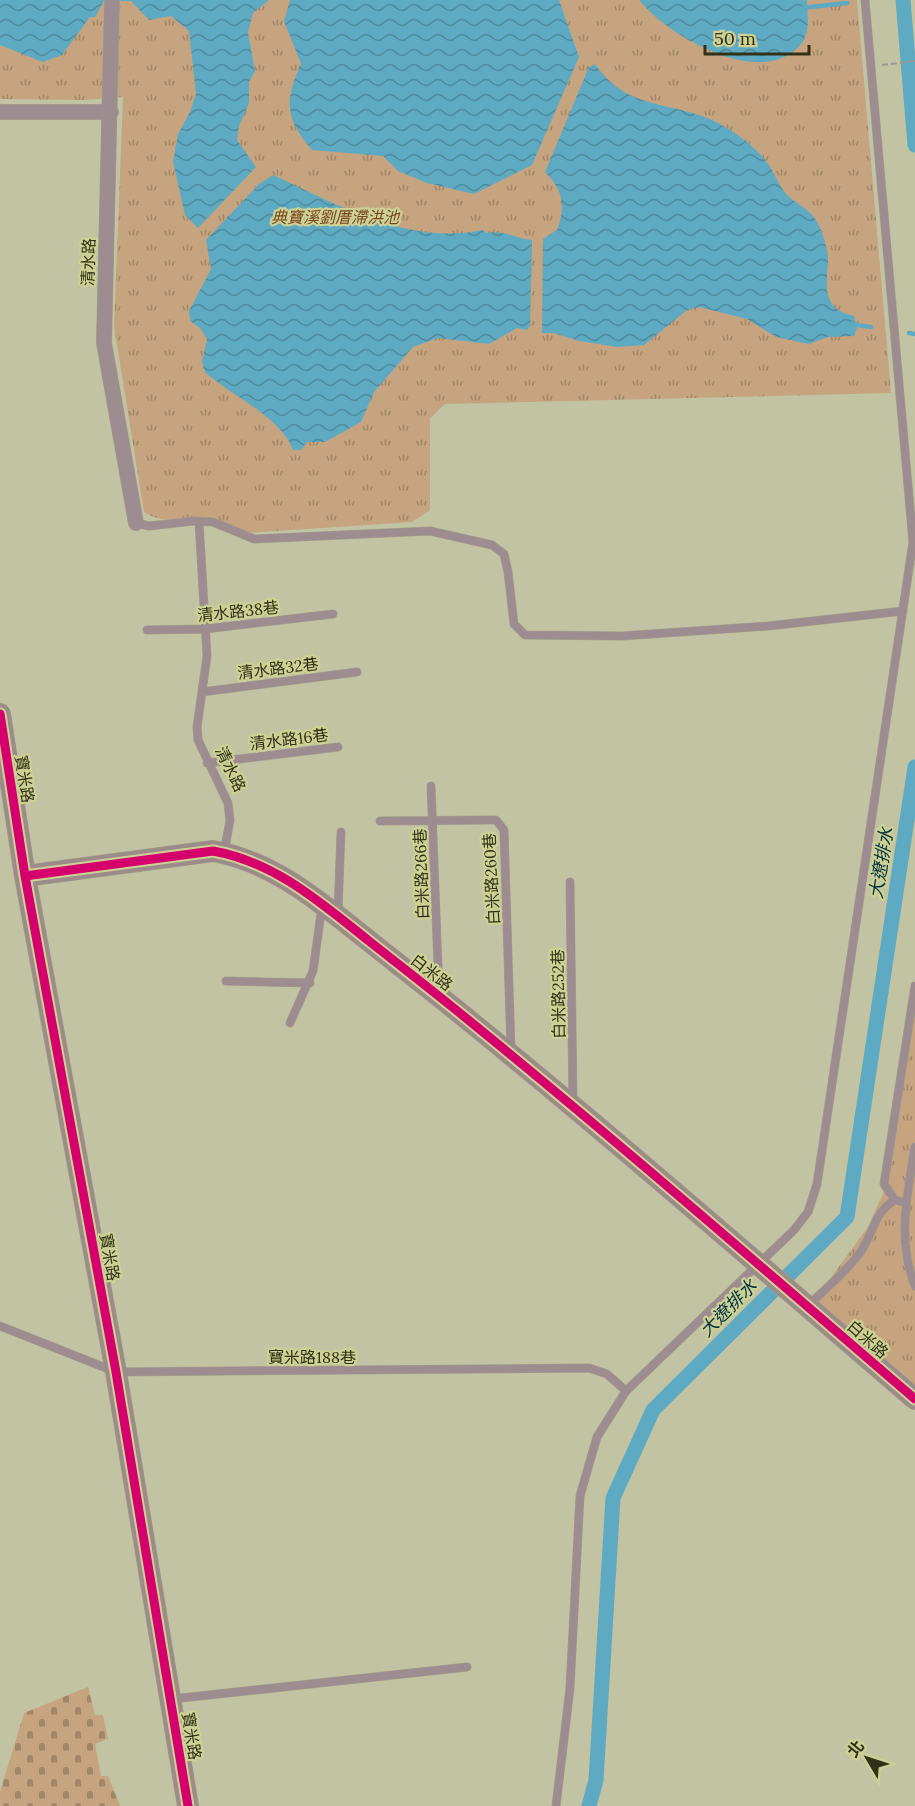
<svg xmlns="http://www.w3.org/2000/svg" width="915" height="1806" viewBox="0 0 915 1806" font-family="Lora,'Noto Sans TC',serif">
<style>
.cemetery{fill:url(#cemetery-stones)}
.park{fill:url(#park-tufts)}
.water{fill:url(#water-waves)}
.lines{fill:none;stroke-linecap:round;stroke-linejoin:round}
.stream{stroke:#5eaac2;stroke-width:4.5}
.canal{stroke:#5eaac2;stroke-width:15}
.lane-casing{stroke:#a2a389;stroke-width:9}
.street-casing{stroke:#a2a389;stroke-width:16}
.secondary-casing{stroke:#a2a389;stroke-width:22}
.path{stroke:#9f958e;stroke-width:2;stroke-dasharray:6 3;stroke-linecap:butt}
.lane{stroke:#9e8d90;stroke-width:8}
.street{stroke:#9e8d90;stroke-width:15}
.secondary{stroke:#9b8b89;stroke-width:21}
.cycleway-casing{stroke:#cdd194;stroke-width:13}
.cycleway{stroke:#d6006c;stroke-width:9}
.labels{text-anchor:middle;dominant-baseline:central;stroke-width:4.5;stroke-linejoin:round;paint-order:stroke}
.park-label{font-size:16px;font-style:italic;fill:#7a4421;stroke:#cdd194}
.street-label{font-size:16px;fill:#303118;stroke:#cdd194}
.water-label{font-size:18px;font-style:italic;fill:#013144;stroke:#cdd194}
</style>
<defs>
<pattern id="cemetery-stones" width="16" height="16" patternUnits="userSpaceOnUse" patternTransform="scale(1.5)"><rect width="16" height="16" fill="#c6a47f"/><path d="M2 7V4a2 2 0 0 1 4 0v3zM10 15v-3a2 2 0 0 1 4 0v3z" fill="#a18667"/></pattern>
<pattern id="park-tufts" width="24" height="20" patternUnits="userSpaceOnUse" patternTransform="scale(1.5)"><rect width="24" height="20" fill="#c6a47f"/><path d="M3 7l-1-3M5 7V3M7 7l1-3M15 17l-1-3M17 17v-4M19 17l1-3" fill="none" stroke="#a18667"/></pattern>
<pattern id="water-waves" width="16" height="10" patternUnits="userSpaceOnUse" patternTransform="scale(1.5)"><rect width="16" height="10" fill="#5eaac2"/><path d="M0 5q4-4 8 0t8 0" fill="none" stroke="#4e8b9d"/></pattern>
</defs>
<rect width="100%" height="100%" fill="#c1c3a2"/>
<path class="cemetery" d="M88 1687 95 1715H103L108 1739 95 1744 101 1776H108L120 1806H0V1792L24 1713Z"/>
<path class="park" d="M0 0H857L891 393 445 404 430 418V510L412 522 248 533C229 524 211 519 189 518 169 518 164 524 144 512L114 326 123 97 84 100 0 99Z
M915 990V1392L810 1306 868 1227 885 1189Z"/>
<path class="water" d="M0 0H269L253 13 248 32 255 71 249 82V103L239 126 237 140 256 167 198 228 185 215 173 162 178 134 190 112 196 94 189 31 171 16 149 20 131 1H104L95 17H90L62 55 43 62 0 45Z
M290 0H559L579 57 532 165 474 194 427 183 398 171 383 156 312 150C285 119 284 101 301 64L284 21Z
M639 0H807C807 12 810 25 805 37 802 46 794 51 786 56 744 79 665 33 639 0Z
M595 64C624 105 655 101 699 115 723 123 750 141 766 161 774 171 779 187 788 196 797 204 809 209 816 220 822 230 829 251 828 263 826 290 823 309 854 316L857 328 854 336 828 337 809 344 776 337 747 319 699 307 687 310 644 345 617 347 579 341 554 333H542L543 239 557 230C566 206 563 190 545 172L589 67Z
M273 175C338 205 409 246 483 230L486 233C506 230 514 238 532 240L530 326 527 330 517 328 489 344 438 338 413 347 374 392 361 422 325 442H307L301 450H293C281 417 230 395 205 372L202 362 207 339 200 328 190 321 189 311 211 269 206 240 259 184Z"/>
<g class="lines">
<path class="stream" d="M802 8 847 3
M850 324 871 327
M909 333 915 334"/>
<path class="canal" d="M903 0 915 145
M589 1806 596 1780 613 1498 653 1410 847 1217 915 767"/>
<g class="lane-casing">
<path id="lane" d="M199 522 207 656 197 727 198 740 228 803 230 821 224 852
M136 523 149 526 194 521 213 522 254 539 430 531 492 545 504 554 508 572 514 624 525 635 622 636 768 626 903 611
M147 630 205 629 333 614
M202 692 357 672
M207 763 338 747
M431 786 439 992
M380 821 490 820H496L504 830 511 1050
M570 882 573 1101
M338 912 341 832
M226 981 310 983
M290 1023 313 971 322 906
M915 1147C907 1195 897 1240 915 1286
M895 1200 884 1184 915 986
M809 1305C825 1289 845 1273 859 1254 875 1233 872 1214 895 1200L906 1203
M0 1326 116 1372 589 1368 607 1374 626 1391
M172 1699 467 1667
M556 1806 570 1688 580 1496 597 1437 626 1391 794 1230 808 1212 817 1184 913 542 865 0"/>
</g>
<g class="street-casing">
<path id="street" d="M112 0 104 343 136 523
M0 112H111"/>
</g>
<g class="secondary-casing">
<path id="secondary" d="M0 714 25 876 116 1372 188 1806
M25 876 213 851C275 862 321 903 369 941 403 968 438 995 472 1023 622 1145 768 1273 915 1399"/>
</g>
<path class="path" d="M882 65 915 61"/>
<use href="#lane" class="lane"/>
<use href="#street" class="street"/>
<use href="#secondary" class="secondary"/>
<g class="cycleway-casing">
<path id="cycleway" d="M0 714 25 876 116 1372 188 1806
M25 876 213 851C275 862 321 903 369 941 403 968 438 995 472 1023 622 1145 768 1273 915 1399"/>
</g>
<use href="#cycleway" class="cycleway"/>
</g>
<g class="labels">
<g class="park-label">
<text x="335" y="217">典寶溪劉厝滯洪池</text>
</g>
<g class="street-label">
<text transform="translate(88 262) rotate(-88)">清水路</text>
<text transform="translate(238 611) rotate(-6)">清水路38巷</text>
<text transform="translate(278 668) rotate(-7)">清水路32巷</text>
<text transform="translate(289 739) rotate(-7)">清水路16巷</text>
<text transform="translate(231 769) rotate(64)">清水路</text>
<text transform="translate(25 779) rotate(81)">寶米路</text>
<text transform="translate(421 874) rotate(-92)">白米路266巷</text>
<text transform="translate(491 879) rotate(-93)">白米路260巷</text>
<text transform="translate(432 972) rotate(38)">白米路</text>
<text transform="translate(558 994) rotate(-91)">白米路252巷</text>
<text transform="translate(110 1257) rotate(80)">寶米路</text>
<text transform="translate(868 1339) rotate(41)">白米路</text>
<text x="312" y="1357">寶米路188巷</text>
<text transform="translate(192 1736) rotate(81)">寶米路</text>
</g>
<g class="water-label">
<text transform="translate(881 863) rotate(-81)">大遼排水</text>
<text transform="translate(728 1308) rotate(-45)">大遼排水</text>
</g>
</g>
<g transform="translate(867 1758) rotate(309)" stroke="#cdd194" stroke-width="4.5" paint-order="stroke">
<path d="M0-4.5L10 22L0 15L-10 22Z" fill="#303118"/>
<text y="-9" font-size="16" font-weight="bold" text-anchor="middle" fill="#303118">北</text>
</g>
<path d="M705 45v9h104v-9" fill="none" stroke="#303118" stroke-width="3"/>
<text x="714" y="45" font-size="18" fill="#303118" stroke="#cdd194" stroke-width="4.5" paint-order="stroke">50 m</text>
</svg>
